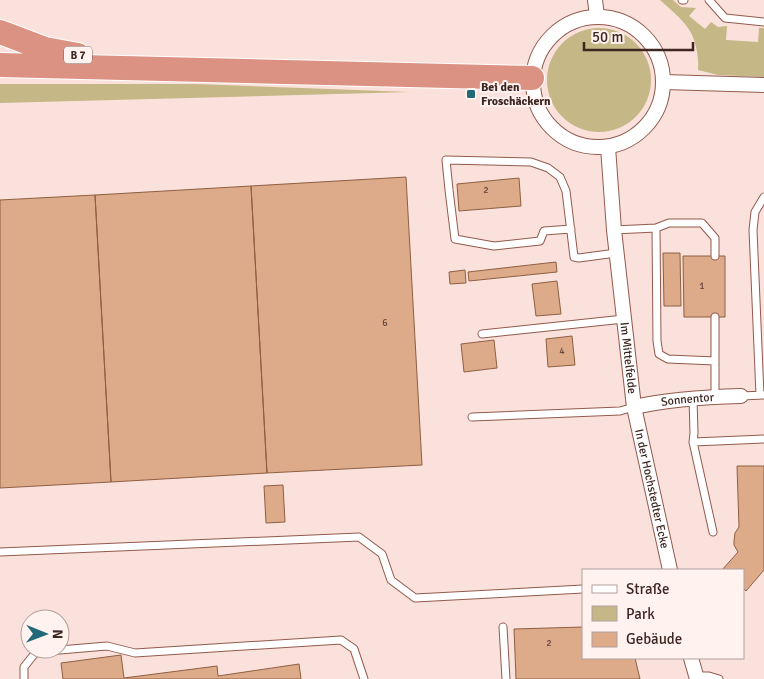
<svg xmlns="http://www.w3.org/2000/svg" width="764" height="679" viewBox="0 0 764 679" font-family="Signika,sans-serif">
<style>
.green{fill:#c6b787}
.building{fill:#ddaa8a;stroke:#8e5f42}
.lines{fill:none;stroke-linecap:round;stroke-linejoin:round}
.service-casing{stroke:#915a4e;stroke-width:9}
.minor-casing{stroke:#915a4e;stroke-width:16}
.trunk-casing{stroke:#fff;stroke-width:26}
.service{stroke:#fff;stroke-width:7}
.minor{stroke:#fff;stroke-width:14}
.trunk{stroke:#dc9282;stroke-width:24}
.poi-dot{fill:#226a77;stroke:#fff2ef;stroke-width:2}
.labels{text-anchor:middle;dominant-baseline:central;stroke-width:4;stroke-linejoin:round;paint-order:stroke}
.number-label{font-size:10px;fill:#66473b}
.shield{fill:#fff2ef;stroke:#78635f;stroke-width:1}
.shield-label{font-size:11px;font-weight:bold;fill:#3e2621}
.poi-label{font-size:12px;font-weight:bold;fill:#3e2621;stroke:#fff2ef;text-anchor:start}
.street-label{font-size:12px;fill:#3e2621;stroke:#fff2ef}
</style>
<rect width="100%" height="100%" fill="#fbe1db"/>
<path class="green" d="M660 0H673L681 7 696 8 689 16 705 29 711 22 718 27 727 26 726 40 758 42 759 28H764V77L718 75 698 70C699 57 696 39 688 28 681 18 670 9 660 0Z
M547 80a52 52 0 1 1 104 0a52 52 0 1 1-104 0Z
M0 84H196L410 92 0 103Z"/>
<path class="building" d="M406 177 422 465 267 473 251 186Z
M519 178 521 206 459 211 457 184Z
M251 186 267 473 111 482 95 195Z
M95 195 111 482 0 488V200Z
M663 253H680L681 306H664Z
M683 256H725V317H684Z
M556 262 557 272 469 281 468 272Z
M465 270 466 283 450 284 449 272Z
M557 281 561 314 536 316 532 284Z
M572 336 575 365 548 367 546 339Z
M494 340 497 368 464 372 461 344Z
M737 466H764V570L746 591 743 588V570H722L738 552 734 545V541L735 533 739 527Z
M283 485 285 522 266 523 264 486Z
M583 627V658H635L640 679H516L514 629Z
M121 655 124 678 217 666 218 676 299 664 301 679H63L61 663Z"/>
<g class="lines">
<g class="service-casing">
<path id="service" d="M682 0H684
M709 0 725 18 764 22
M656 228 669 223H702L715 238V256
M571 229 544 231 540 241 494 246 455 239 449 190 446 160 531 162 548 168 560 177 566 191 574 257 579 258 616 253
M614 230 656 228 657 341 659 354 668 359 715 361V397
M482 334 624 319
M715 361V317
M760 395 753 230 755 212 764 197
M741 396 764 395
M693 398 694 433 693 442 713 532
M472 417 620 411 634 407
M693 442 764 439
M0 552 359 537 382 554 391 580 415 598 583 589
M503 627 506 679
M696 676H709L719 679
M24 679V667L36 652 107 646 135 653 341 640 354 649 364 679"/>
</g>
<g class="minor-casing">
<g id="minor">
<path d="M595 0 597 16"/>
<circle cx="598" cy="82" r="65"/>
<path d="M664 82 764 85"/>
<path id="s1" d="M608 147 614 230 634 407 670 570"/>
<path id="s2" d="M634 407C670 399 705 397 741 396"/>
<path d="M691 658 697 679"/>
</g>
</g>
<g class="trunk-casing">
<path id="trunk" d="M0 32 45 49 78 55
M0 65 532 78"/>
</g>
<use href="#service" class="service"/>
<use href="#minor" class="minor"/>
<use href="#trunk" class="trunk"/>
</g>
<rect class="poi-dot" x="466" y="89" width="10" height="10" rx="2.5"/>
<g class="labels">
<g class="number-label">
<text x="486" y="190">2</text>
<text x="702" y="286">1</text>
<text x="385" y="323">6</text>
<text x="562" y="351">4</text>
<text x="549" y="643">2</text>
</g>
<rect class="shield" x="64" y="46.5" width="28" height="17" rx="4"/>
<g class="shield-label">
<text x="78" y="55">B 7</text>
</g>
<g class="poi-label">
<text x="481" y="87">Bei den<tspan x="481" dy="14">Froschäckern</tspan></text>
</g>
<g class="street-label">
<text stroke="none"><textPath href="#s1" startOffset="212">Im Mittelfelde</textPath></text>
<text stroke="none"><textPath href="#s2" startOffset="54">Sonnentor</textPath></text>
<text stroke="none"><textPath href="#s1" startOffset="345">In der Hochstedter Ecke</textPath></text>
</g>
</g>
<rect x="582" y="569" width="162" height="90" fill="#fff2ef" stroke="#b2a09d"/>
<rect x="592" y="585" width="25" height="8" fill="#ffffff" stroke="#b2a09d"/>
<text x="626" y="594" font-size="15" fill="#3e2621">Straße</text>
<rect x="592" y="606" width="25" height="15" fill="#c6b787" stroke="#b2a09d"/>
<text x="626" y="619" font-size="15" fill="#3e2621">Park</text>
<rect x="592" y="632" width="25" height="15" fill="#ddaa8a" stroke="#b2a09d"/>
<text x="626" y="644" font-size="15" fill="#3e2621">Gebäude</text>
<g transform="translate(45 634) rotate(91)"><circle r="24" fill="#fff2ef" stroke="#b2a09d"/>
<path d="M0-4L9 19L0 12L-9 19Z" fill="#226a77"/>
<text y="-8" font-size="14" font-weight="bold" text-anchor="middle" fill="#3e2621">N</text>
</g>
<path d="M584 42v8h109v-8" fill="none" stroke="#3e2621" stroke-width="2.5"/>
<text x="592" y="42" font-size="15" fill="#3e2621" stroke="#fff2ef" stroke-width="4" paint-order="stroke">50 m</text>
</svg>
